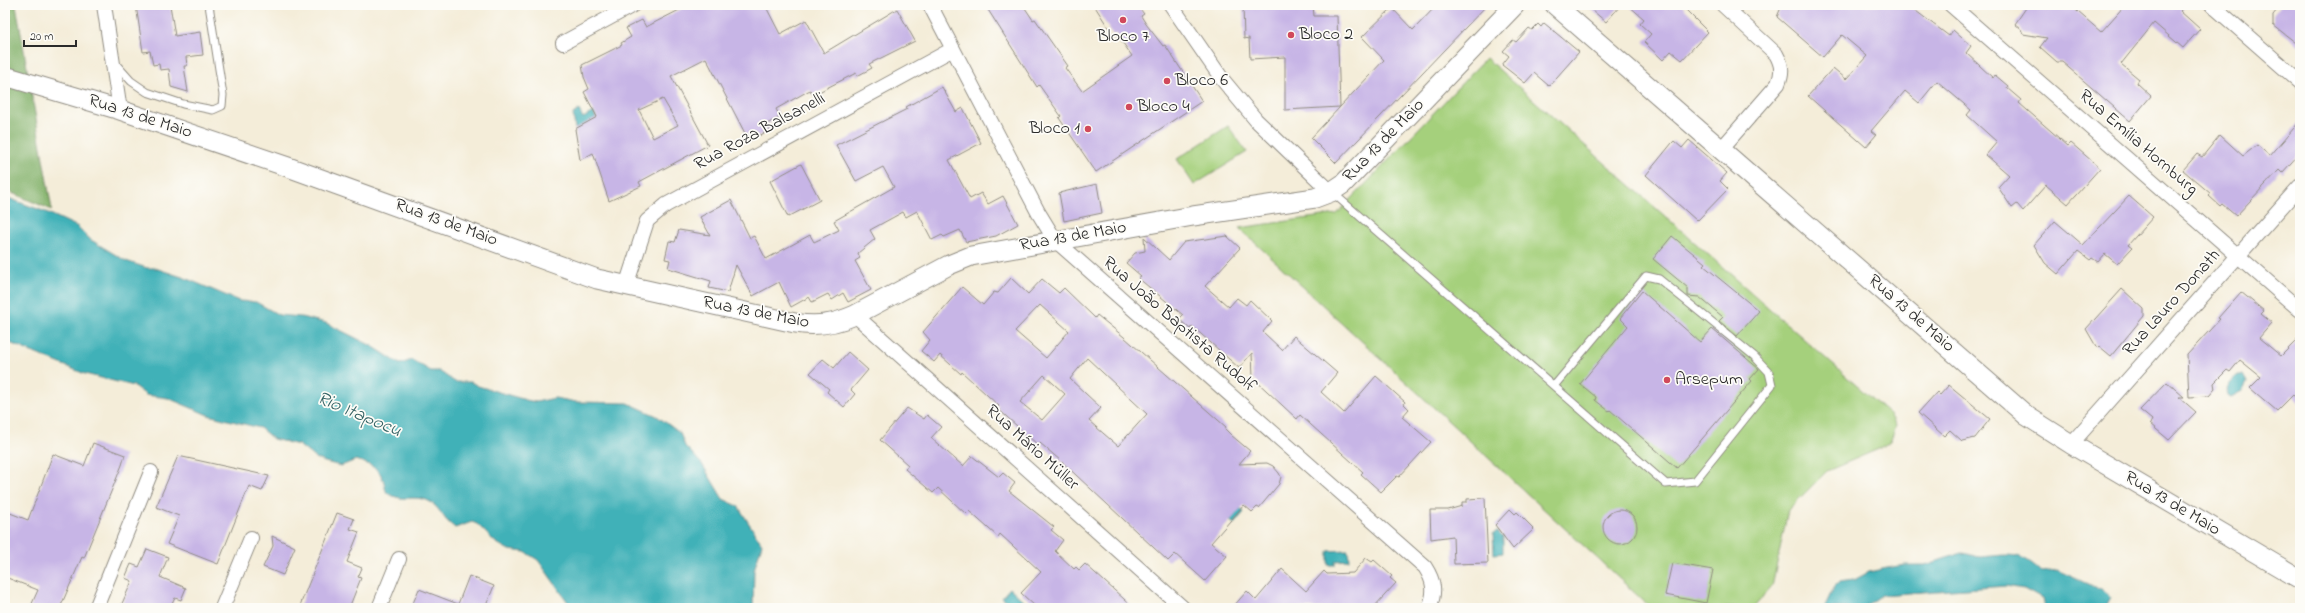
<svg xmlns="http://www.w3.org/2000/svg" width="2305" height="613" viewBox="0 0 2305 613" font-family="'Indie Flower',sans-serif">
<style>
.green{fill:#a5d07c;stroke:#687e54}
.forest{fill:#84b26c;stroke:#586e4c}
.water{fill:#40b1b8;stroke:#366e72}
.building{fill:#c7b5e6;fill-rule:evenodd}
.lines{fill:none;stroke-linecap:round;stroke-linejoin:round}
.lane-casing{stroke:#908c82;stroke-width:9}
.street-casing{stroke:#908c82;stroke-width:16}
.secondary-casing{stroke:#908c82;stroke-width:21}
.lane{stroke:#fff;stroke-width:7}
.street{stroke:#fff;stroke-width:14}
.secondary{stroke:#fff;stroke-width:19}
.poi-dot{fill:#d1495b;stroke:#fdfcf7;stroke-width:1.5}
.labels{text-anchor:middle;dominant-baseline:central;stroke-width:3.5;stroke-linejoin:round;paint-order:stroke}
.poi-label{font-size:18px;fill:#2b2b2b;stroke:#fdfcf7;text-anchor:start}
.street-label{font-size:18px;fill:#2b2b2b;stroke:#fdfcf7}
.water-label{font-size:19px;font-style:italic;fill:#336163;stroke:#fdfcf7}
</style>
<rect width="100%" height="100%" fill="#fdfcf7"/>
<filter id="ink" filterUnits="userSpaceOnUse"><feTurbulence type="fractalNoise" baseFrequency=".025" numOctaves="2"/><feDisplacementMap in="SourceGraphic" scale="8" xChannelSelector="R" yChannelSelector="G"/><feConvolveMatrix kernelMatrix="1 2 1 2 8 2 1 2 1" color-interpolation-filters="sRGB"/></filter>
<filter id="wash" filterUnits="userSpaceOnUse"><feTurbulence type="fractalNoise" baseFrequency=".012" numOctaves="4" result="noise"/><feDisplacementMap in="SourceGraphic" scale="16" xChannelSelector="R" yChannelSelector="G"/><feGaussianBlur stdDeviation="0.9" result="paint"/><feColorMatrix in="noise" values="0 0 0 0 0 0 0 0 0 0 0 0 0 0 0 0 0 1.4 0 .05"/><feComposite in="paint" operator="in"/></filter>
<g filter="url(#wash)">
<rect width="100%" height="100%" fill="#f4edd9"/>
<path class="green" d="M1486 58 1891 416 1896 426 1891 440 1881 448 1827 471 1788 510 1772 587 1753 608 1650 607 1239 228 1337 214Z
M1228 126 1247 152 1194 185 1177 159Z"/>
<path class="forest" d="M5 5H16L52 210 5 190Z"/>
<path class="water" d="M579 110 583 118 593 112 596 118 575 129 573 114Z
M5 197 46 212 78 227 91 240 126 261 147 268H155L185 278 239 301 256 302 279 315 301 317 326 323 372 346 400 364 412 360 431 371H439L455 382H471L478 386 526 400 536 402 555 398 576 402 628 403 657 416 680 433 685 446 702 464 723 499 738 506 762 544 754 570 753 608H572L538 560 525 552 509 550 495 542 477 524 472 522 455 528C452 525 446 521 444 517 439 510 433 501 423 499 408 496 402 502 387 493 384 488 385 482 382 477 378 467 366 463 356 460L341 466 325 462 315 458 299 445 273 439 260 428 208 415 168 398 146 395 134 386 85 374 5 341Z
M2238 375H2243L2247 382 2242 391 2231 397 2228 395C2225 386 2231 381 2238 375Z
M1239 507 1244 512 1234 524 1218 510Z
M1497 531 1503 537V553L1494 554 1493 534Z
M1348 550 1349 560 1335 561V565H1328V551Z
M1962 553C1968 553 1974 557 1980 557 2010 555 2019 550 2042 572L2057 570 2101 590 2110 597 2104 608H2044L2042 599 2024 589 2006 586 1882 595 1862 608H1824L1834 587 1839 582 1854 580 1869 572 1887 568 1905 565H1925Z
M1010 588 1029 606V608H1014L1002 597Z"/>
<g id="blocks">
<path class="building" d="M136 5H170L175 36 200 32 203 55 186 57 187 66H184L188 92 171 87 169 69 160 70 159 64 153 65 150 51 143 52Z
M689 5H765L780 34 806 20 824 53 897 9 915 41 869 64 872 68 857 76 856 73 813 95 810 90 776 109 780 117 767 124 770 130 749 141 706 58 671 76 708 145 639 182 641 186 609 201 593 153 580 160 575 129 597 117 584 92 589 89 584 77 582 65 622 45 621 43 631 37 626 28 642 20 646 27ZM663 99 678 125 653 138 639 110Z
M985 5H1023L1033 20 1035 19 1068 66 1065 68 1082 91 1132 56 1116 33 1113 35 1094 5H1137L1144 14 1141 16 1146 24 1163 46 1165 45 1202 101 1096 172 1059 118 1061 116 1039 85 1037 87Z
M1243 5H1313L1314 16H1337L1340 107 1285 110V57L1250 59 1249 38 1244 39Z
M1437 5H1487L1336 163 1311 138 1384 60 1362 37 1392 8 1413 30Z
M1586 5H1621L1606 22Z
M1628 5H1681L1708 32 1682 60 1671 51 1663 60 1644 42 1651 34 1640 24 1644 19Z
M1782 5H1908L1949 36 1953 30 1971 46 1966 53 1993 78 1995 75 2008 86 2007 88 2021 100 2019 103 2068 146 2071 143 2100 168 2068 204 2046 185 2023 211 2017 204 2012 208 1998 187 2009 175 1986 155 1997 142 1967 115 1971 110 1937 81 1919 103 1905 91 1871 131 1876 135 1866 147 1808 96 1833 68 1846 79 1867 56 1842 35 1823 57 1777 17Z
M2028 5H2070L2101 32 2125 5H2186L2180 11 2200 29 2183 48 2154 23 2129 54 2121 64 2139 79 2137 83 2151 96 2130 121 2069 68 2062 62H2057L2040 47 2047 38 2023 34 2021 29 2015 24Z
M2281 5H2300V46L2273 25V15Z
M1544 23 1579 52 1549 86 1534 73 1525 83 1502 65 1509 56 1503 51 1513 40 1516 42 1529 28 1532 30 1538 24 1541 27Z
M942 87 956 112 963 108 981 143 949 160 970 199 981 193 988 204 1003 196 1018 224 996 236 966 242 960 230 944 237 942 235 932 240 917 211 906 217 903 212 870 230 875 239 858 253 860 258 855 261 871 290 848 302 843 293 832 300 828 294 812 302 809 297 791 307 779 282 753 296 736 265 728 292 709 288 711 281 668 268 670 260 665 259 669 241 675 242 679 230 710 235 700 217 731 200 750 238 754 236 766 259 810 235 814 242 839 230 834 221 894 187 883 167 856 181 836 145 907 109 906 107Z
M2300 121V153L2282 173 2279 170 2236 216 2222 204 2220 206 2209 196 2211 194 2183 170 2197 154 2202 157 2220 135 2243 156 2257 145 2270 156Z
M1689 140 1727 173 1720 181 1728 189 1697 221 1646 175 1672 143 1674 141 1682 148Z
M801 164 820 200 788 217 770 181Z
M1097 184 1102 213 1064 221 1059 193Z
M2129 196 2153 217 2128 245 2132 248 2117 264 2105 254 2098 262 2092 258 2090 260 2078 251 2058 274 2045 263 2034 245 2055 221 2083 245Z
M1227 236 1240 248 1205 286 1229 307 1237 298 1246 305 1250 300 1272 321 1263 332 1282 350 1294 336 1337 373 1321 392 1344 413 1376 376 1405 402 1404 404 1409 409 1402 417 1431 442 1399 477 1397 476 1381 492 1361 474 1363 472 1300 415 1297 419 1253 378 1252 353 1239 368 1192 326 1190 329 1179 319 1183 315 1138 278 1141 276 1126 263 1135 253 1145 251 1144 237 1169 260 1184 242Z
M1672 236 1705 263 1703 265 1759 311 1737 336 1719 321 1723 317 1699 297 1688 296V288L1653 259Z
M1011 278 1028 294 1042 279 1059 293 1064 288 1095 318 1097 315 1124 337 1226 427 1225 429 1231 435 1250 451 1239 464 1267 463 1273 466 1279 473 1281 477 1279 484 1259 508 1257 507 1252 512 1244 505 1211 543 1227 556 1205 581 1175 554 1168 561 1061 461 1040 443 1038 445 997 408 999 406 962 372 961 374 940 355 934 362 921 351 930 340 923 332 962 287 983 305 994 292 998 293ZM1040 305 1069 331 1046 358 1015 331ZM1087 358 1147 414 1118 446 1089 421 1101 408 1070 379ZM1044 375 1065 394 1042 420 1020 402Z
M2122 289 2144 309V316L2111 356 2099 346 2097 348 2086 329Z
M1642 291 1700 342 1712 329 1759 369 1750 379 1752 381 1677 468 1610 410 1609 411 1595 400 1596 397 1580 384 1628 326 1620 318Z
M2241 292 2264 311 2261 314 2272 323 2259 338 2281 356 2300 337V402L2293 395 2277 411 2250 388 2261 377 2240 360 2230 372 2227 370 2214 383 2215 389 2209 396 2189 397 2187 355 2220 319 2218 318Z
M848 352 868 370 851 390 855 394 844 407 827 392 829 389 810 373 823 359 834 368Z
M2167 382 2184 397H2179L2196 412 2169 440 2150 424 2152 420 2140 410Z
M1949 385 1990 419 1975 438 1962 441 1950 430 1944 436 1918 413 1937 392 1940 395Z
M907 408 924 419 927 415 941 427 931 438 963 466 972 456 999 477 1003 473 1015 483 1009 491 1054 527 1051 530 1063 540 1055 551 1074 569 1076 567 1079 570 1085 564 1134 608H1037L1021 593 1041 572 1000 534 998 537 969 511 966 514 938 488 933 493 905 469 908 465 880 440Z
M93 443 125 455 122 465 84 558 82 557 60 608H30L38 590 5 577V511L28 520 53 454 84 466Z
M178 456 269 476 262 491 249 486 218 564 167 544 179 516 156 507Z
M1485 498 1488 563 1454 564 1453 536 1431 539 1430 510H1448L1462 506V502H1467V499Z
M1510 509 1515 514 1517 512 1534 529 1513 549 1495 525Z
M1603 527a17 17 0 1 1 34 0a17 17 0 1 1-34 0Z
M337 513 354 519 350 529 359 532 347 562 362 568 358 577 361 578 349 608H299Z
M272 536 295 547 283 575 263 567 273 546Z
M147 549 168 557 160 577 186 588 181 600 175 598 170 608H120L132 581 125 578 131 564 139 567Z
M1366 558 1372 562 1374 560 1392 576 1390 578 1396 583 1373 608H1232L1247 591 1256 600 1282 569 1306 591 1324 571 1327 574 1353 573Z
M1672 563 1713 570 1706 603 1665 595Z
M469 576 494 586 485 608H411L419 589 458 604Z"/>
</g>
</g>
<g filter="url(#ink)">
<use href="#blocks" fill-opacity="0" stroke="#908c82" stroke-width="1"/>
<g class="lines">
<g class="lane-casing">
<path id="lane" d="M115 63 131 81 147 92 183 104 213 110 222 106 223 95 209 5
M1333 193 1666 484 1695 481 1772 385 1769 372 1754 356 1659 279 1646 276 1554 386"/>
</g>
<g class="street-casing">
<path id="street" d="M104 5 120 110
M930 5 1038 212 1055 240 1425 567C1434 581 1436 592 1429 608
M1171 5 1222 79 1256 120 1331 192
M1951 5 2300 310
M2212 5 2300 82
M563 43 633 5
M1722 148 1778 84C1783 72 1782 65 1776 54L1723 5
M626 286 647 221 666 205 953 49
M855 315 1183 608
M2071 444 2300 186
M96 608 151 472
M222 608 251 538
M379 608 399 559"/>
</g>
<g class="secondary-casing">
<path id="secondary" d="M1555 5 2027 416 2071 444 2300 579
M5 76 120 110 288 167 597 279 795 323C817 327 835 324 855 315L949 265 971 256 1193 216 1315 198 1331 192 1343 184 1515 5"/>
</g>
<use href="#lane" class="lane"/>
<use href="#street" class="street"/>
<use href="#secondary" class="secondary"/>
</g>
</g>
<g class="poi-dot">
<circle cx="1123" cy="20" r="4"/>
<circle cx="1291" cy="35" r="4"/>
<circle cx="1167" cy="81" r="4"/>
<circle cx="1129" cy="107" r="4"/>
<circle cx="1088" cy="129" r="4"/>
<circle cx="1667" cy="380" r="4"/>
</g>
<g class="labels">
<g class="poi-label">
<text x="1299" y="35">Bloco 2</text>
<text x="1123" y="37" text-anchor="middle">Bloco 7</text>
<text x="1175" y="81">Bloco 6</text>
<text x="1137" y="107">Bloco 4</text>
<text x="1080" y="129" text-anchor="end">Bloco 1</text>
<text x="1675" y="380">Arsepum</text>
</g>
<g class="street-label">
<text transform="translate(140 117) rotate(18)">Rua 13 de Maio</text>
<text transform="translate(760 132) rotate(-28)">Rua Roza Balsanelli</text>
<text transform="translate(1384 141) rotate(-46)">Rua 13 de Maio</text>
<text transform="translate(2138 143) rotate(41)">Rua Emília Hornburg</text>
<text transform="translate(446 223) rotate(20)">Rua 13 de Maio</text>
<text transform="translate(1073 237) rotate(-10)">Rua 13 de Maio</text>
<text transform="translate(2172 303) rotate(-48)">Rua Lauro Donath</text>
<text transform="translate(756 313) rotate(11)">Rua 13 de Maio</text>
<text transform="translate(1911 314) rotate(41)">Rua 13 de Maio</text>
<text transform="translate(1179 325) rotate(41)">Rua João Baptista Rudolf</text>
<text transform="translate(1032 448) rotate(42)">Rua Mário Müller</text>
<text transform="translate(2172 504) rotate(31)">Rua 13 de Maio</text>
</g>
<g class="water-label">
<text transform="translate(359 415) rotate(23)">Rio Itapocu</text>
</g>
</g>
<rect width="2305" height="613" fill="none" stroke="#fdfcf7" stroke-width="20"/>
<path d="M24 40v6h52v-6" fill="none" stroke="#2b2b2b" stroke-width="2"/>
<text x="30" y="40" font-size="12" fill="#2b2b2b" stroke="#fdfcf7" stroke-width="3" paint-order="stroke">20 m</text>
</svg>
